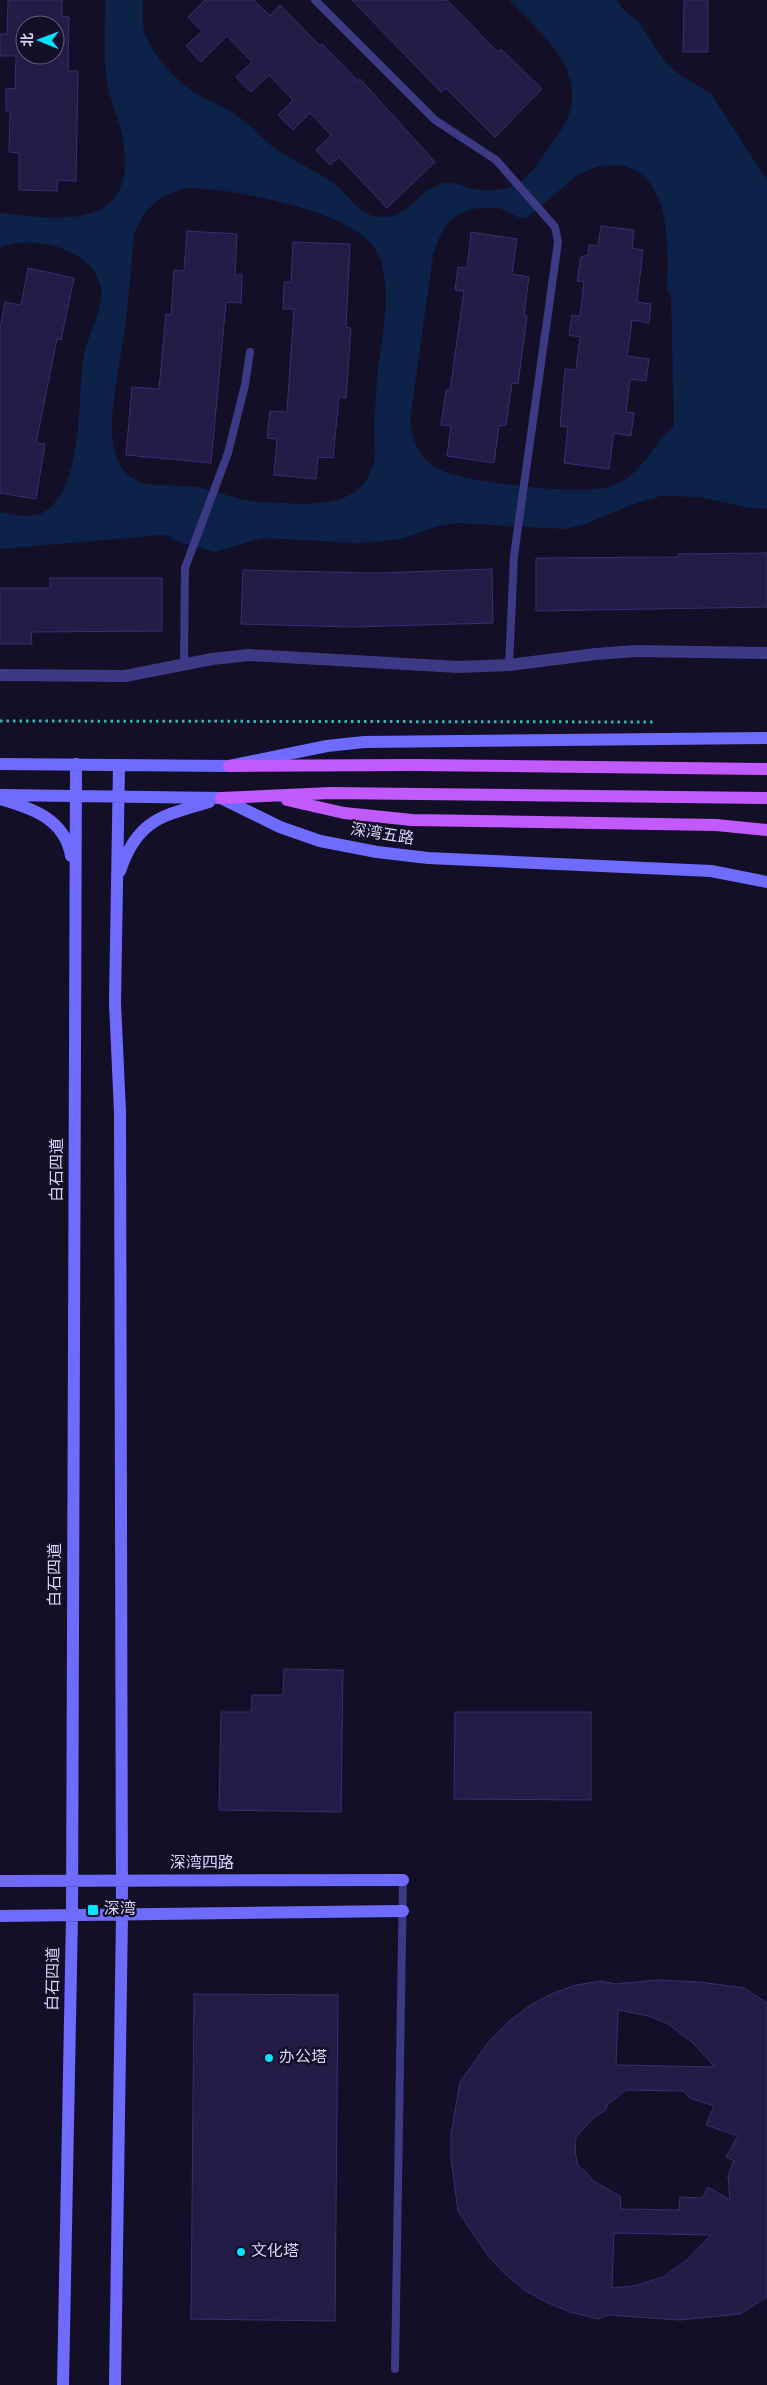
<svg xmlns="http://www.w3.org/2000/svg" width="767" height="2385" viewBox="0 0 767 2385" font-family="Overpass,'Noto Sans SC',sans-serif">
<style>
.water{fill:#0c2248;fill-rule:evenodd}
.building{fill:#241b47;stroke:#3b2d73;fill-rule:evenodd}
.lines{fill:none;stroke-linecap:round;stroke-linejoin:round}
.path{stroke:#2fb8b0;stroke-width:3;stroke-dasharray:2.5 4;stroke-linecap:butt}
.lane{stroke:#3d3a85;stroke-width:8}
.street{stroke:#3d3a85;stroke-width:12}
.secondary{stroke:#6f6bff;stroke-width:12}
.primary{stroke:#c25bff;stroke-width:12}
.poi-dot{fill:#00e5ff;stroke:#130f26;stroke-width:2}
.labels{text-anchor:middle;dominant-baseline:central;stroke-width:4.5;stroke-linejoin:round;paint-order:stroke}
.street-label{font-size:16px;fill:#d9d4ff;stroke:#130f26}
.poi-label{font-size:16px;fill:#d9d4ff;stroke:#130f26;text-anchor:start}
</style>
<rect width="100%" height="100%" fill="#130f26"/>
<path class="water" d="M105 0H143C143 13 141 29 148 41 156 57 173 76 187 87 202 100 221 103 236 115 250 124 260 137 273 147 292 160 313 170 332 182 349 194 357 215 379 217 408 220 416 192 440 184 450 180 460 185 469 188 481 191 495 191 507 188 526 183 537 165 547 150 555 139 564 127 569 114 586 69 537 29 509 0H616L622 8 638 21 665 62 679 74 711 94 767 180V509L750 508 699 497 661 496 631 505 583 525 564 529 456 523 438 526 400 539 383 541 358 543 262 538 214 552 176 541 170 536 162 535 0 549V512C16 515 37 520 51 507 84 475 77 397 84 354 88 333 104 311 101 288 96 250 30 232 0 248V213C57 219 135 233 124 146 122 125 112 107 108 87 102 58 106 29 105 0ZM618 165C673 173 668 248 667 290L671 297 674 425C670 431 665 434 661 439 648 455 636 477 616 484 606 488 594 490 582 490 554 490 454 482 433 466 418 455 412 439 410 420L433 256C440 230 452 209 482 208 488 208 495 207 502 209 511 212 516 219 527 218L576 176 598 166ZM187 188C230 188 363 211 379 256 394 296 380 340 377 381 376 395 375 409 374 423 374 444 379 464 365 482 343 511 295 503 263 502 239 501 218 491 195 487 172 483 146 491 127 474 121 468 116 458 114 449 107 415 121 363 125 328 129 297 131 266 134 235 144 208 160 194 187 188Z"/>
<path class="building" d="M8 0H62V16L69 17 68 71H78L76 181 57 180V191L19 190V153L9 152 10 111H6V88L15 89 16 56H0V34H7ZM25 25H55V55H25Z
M205 0H254L270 16 280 5 320 46 322 44 358 81 360 79 435 162 387 208 339 157 330 165 316 150 331 135 310 113 293 130 278 115 293 100 269 75 251 92 236 77 252 62 227 36 201 62 186 46 202 31 188 17Z
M352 0H447L498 52 501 49 542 89 495 137 446 88 441 92Z
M684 0H708V52H683Z
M601 226 634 230 632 248 643 250 637 302 651 304 649 323 632 320 627 356 649 359 646 381 630 379 626 412 634 413 631 436 614 433 609 469 564 463 568 427 560 426 565 369 576 370 580 337 569 335 572 315 580 316 584 282 577 281 581 257 588 255 589 245 598 246Z
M187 231 237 234 235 275H242L241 303 226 302 211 463 126 455 132 387 159 389 166 314 171 315 174 270 184 271Z
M471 232 517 239 512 274 529 277 524 315 527 316 518 384 512 383 506 425 499 426 494 463 447 456 451 426 441 425 446 390H450L464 291 455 290 458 267 467 268Z
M293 242 350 244 346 327 351 328 346 398 339 397 333 458 318 457 316 479 274 475 277 439 267 438 270 411 287 412 294 309H283L284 282H291Z
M28 268 74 278 61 340 57 339 36 443 45 444 36 499 0 493V328L5 302 21 305Z
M767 553V607L536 611V558L678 557V554Z
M492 569 493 623 352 627 241 624 243 570 376 573Z
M50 578H162V631L31 632 32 644H0V588H50Z
M284 1669 343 1670 341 1812 219 1810 221 1712H251L252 1695H283Z
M455 1712H591V1800L454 1799Z
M657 1980 700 1982 744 1988 767 2003V2297L740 2314 680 2320 608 2315 598 2319 570 2312 546 2302 524 2290 504 2273 487 2254 458 2211 451 2159V2134L460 2082 490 2040 508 2022 529 2006 551 1994 576 1985 601 1981 616 1984ZM618 2010 649 2016 668 2024 692 2042 715 2067 616 2065ZM626 2090 683 2091 690 2098 714 2106 706 2125 738 2136 726 2157 734 2161 728 2176 730 2200 708 2187 702 2198 680 2197 679 2210 621 2209 620 2196 593 2181 585 2171 578 2166 575 2151 576 2137 594 2117 606 2110 607 2105ZM614 2233 711 2235 688 2259 663 2277 634 2286 612 2288Z
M194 1994 338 1995 335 2321 191 2319Z"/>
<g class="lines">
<path class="path" d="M0 721 656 722"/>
<path class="lane" d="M315 0 435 120 496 160 555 227 558 242 514 556 509 665
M184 665 185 568 228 453 245 385 250 352
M395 2369 403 1880"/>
<path class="street" d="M0 675 125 676 212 659 249 655 458 667 509 665 596 654 636 651 767 653"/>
<path class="secondary" d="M0 764 229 766 327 746 364 742 767 738
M0 795 221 798 280 827 320 841 377 852 428 858 711 871 767 882
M0 799C32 808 65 819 71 856
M120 871C137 820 161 816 209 802
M0 1881 403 1880
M0 1916 403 1911
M63 2385 72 1916 76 764
M115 2385 122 1916 120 1112 115 1003 119 765"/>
<path class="primary" d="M229 766 415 765 767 769
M221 798 330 793 767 798
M287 800 344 813 412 820 716 825 767 830"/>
</g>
<g class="poi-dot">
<rect x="87" y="1904" width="12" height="12" rx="2.5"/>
<circle cx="269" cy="2058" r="5"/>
<circle cx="241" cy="2252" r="5"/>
</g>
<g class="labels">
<g class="street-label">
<text transform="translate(382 835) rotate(9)">深湾五路</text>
<text transform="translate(58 1170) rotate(-90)">白石四道</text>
<text transform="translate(56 1575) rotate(-90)">白石四道</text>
<text x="202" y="1864">深湾四路</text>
<text transform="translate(54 1979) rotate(-89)">白石四道</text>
</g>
<g class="poi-label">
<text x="104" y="1910">深湾</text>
<text x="279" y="2058">办公塔</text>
<text x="251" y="2252">文化塔</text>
</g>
</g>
<g transform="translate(40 40) rotate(271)"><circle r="24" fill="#130f26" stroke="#625e7d"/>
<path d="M0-4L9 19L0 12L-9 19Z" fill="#00e5ff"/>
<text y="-8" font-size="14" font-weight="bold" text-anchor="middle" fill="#d9d4ff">北</text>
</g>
</svg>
